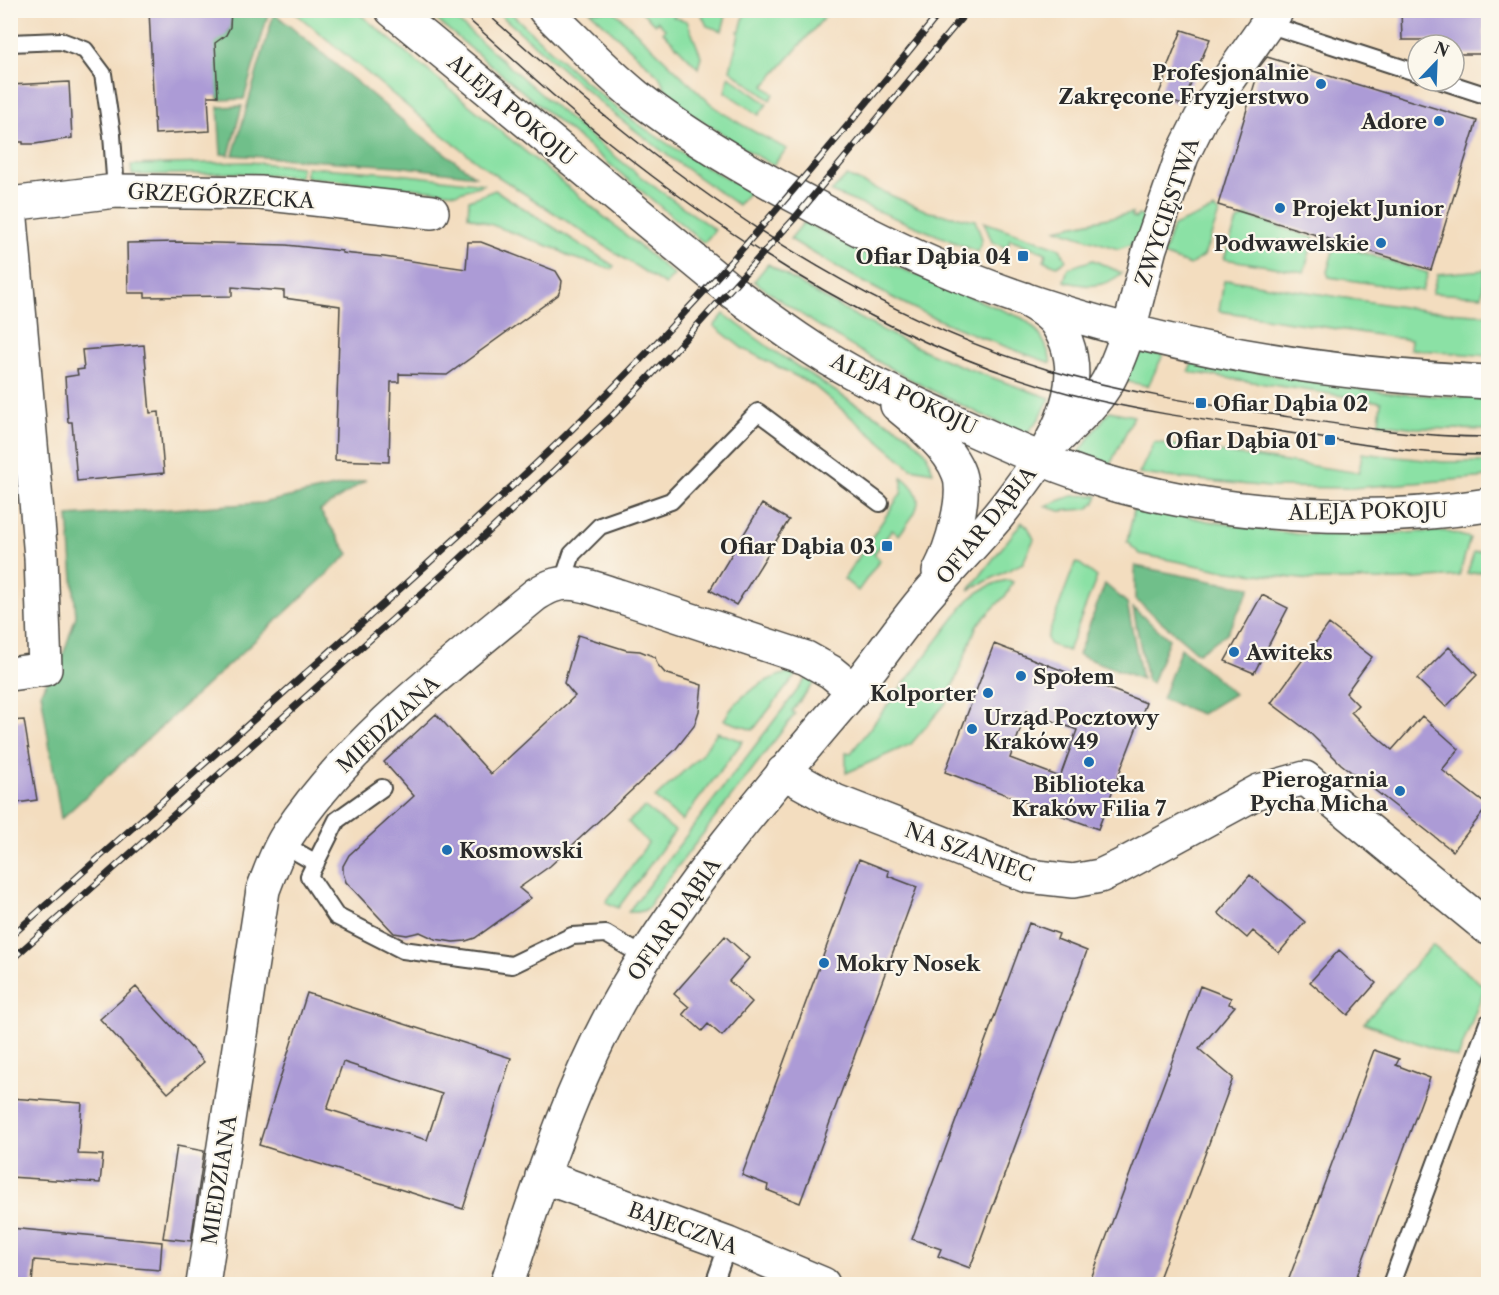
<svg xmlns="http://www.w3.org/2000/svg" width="1499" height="1295" viewBox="0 0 1499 1295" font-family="'Libre Caslon Text',serif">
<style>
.green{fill:#8be1a5;stroke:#5b8668;stroke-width:1.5}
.forest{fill:#70bf8a;stroke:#4e755a;stroke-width:1.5}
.building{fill:#ac9bd6;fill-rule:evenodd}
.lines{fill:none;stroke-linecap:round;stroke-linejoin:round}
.lane-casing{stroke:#494641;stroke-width:20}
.street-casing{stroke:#494641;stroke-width:36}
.secondary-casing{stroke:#494641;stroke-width:36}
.lane{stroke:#fff;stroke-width:16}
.street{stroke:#fff;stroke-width:33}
.secondary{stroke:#fff;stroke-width:33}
.tram{stroke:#2b2b2b;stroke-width:1.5}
.rail-casing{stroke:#2b2b2b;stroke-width:7}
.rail{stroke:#fbf7ec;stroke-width:4.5;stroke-dasharray:14;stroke-linecap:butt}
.poi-dot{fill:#1f6fb2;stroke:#fbf7ec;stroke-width:2}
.labels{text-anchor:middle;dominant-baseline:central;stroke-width:4.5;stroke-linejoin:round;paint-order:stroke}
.poi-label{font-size:21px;font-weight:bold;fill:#2b2b2b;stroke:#fbf7ec;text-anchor:end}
.street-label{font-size:21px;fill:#2b2b2b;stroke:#fbf7ec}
</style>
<rect width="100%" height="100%" fill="#fbf7ec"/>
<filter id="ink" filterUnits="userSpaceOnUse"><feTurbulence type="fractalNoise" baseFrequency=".0167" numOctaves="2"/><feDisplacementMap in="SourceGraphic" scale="12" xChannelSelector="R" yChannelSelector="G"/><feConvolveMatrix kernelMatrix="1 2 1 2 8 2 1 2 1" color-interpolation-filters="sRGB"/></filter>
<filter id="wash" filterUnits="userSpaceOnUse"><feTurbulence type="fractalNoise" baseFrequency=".008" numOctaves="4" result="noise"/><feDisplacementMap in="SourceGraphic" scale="24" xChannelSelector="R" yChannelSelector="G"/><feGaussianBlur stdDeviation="1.35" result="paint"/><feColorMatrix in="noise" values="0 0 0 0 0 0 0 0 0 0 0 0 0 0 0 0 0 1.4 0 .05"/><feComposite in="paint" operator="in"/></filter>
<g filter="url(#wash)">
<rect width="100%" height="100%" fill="#f3ddbf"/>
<path class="green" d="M293 11H356L674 275 665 285 491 172 436 130Z
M426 11H446L582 130 645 180 715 230 704 243Z
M496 11H509C553 53 597 96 647 130 680 153 715 172 750 191L738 205 671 158 610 111Z
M590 11H614L710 103C734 122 760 135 787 149L773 165 725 138 726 136 680 108 670 97 659 76Z
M641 11H679L673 17 687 21 701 56 698 68 663 32 665 29 657 21 655 24Z
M700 11H727L722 31 707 26Z
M745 11H830L764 86 774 94 770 100 730 70 739 34 738 31H740Z
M729 76 767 104 759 115 725 92Z
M249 162 301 167 300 177 234 173 132 175 131 165Z
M306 167 390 173 485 184 457 193 306 177Z
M847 176 929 212 975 220 982 239 978 252 831 192Z
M495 190 614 266 612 269 570 257 559 250 468 216 469 200Z
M1214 209 1219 213 1204 256 1190 265 1163 255 1173 226Z
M1132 213V217L1136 218 1138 215 1146 218 1137 246 1130 245 1118 249 1056 229Z
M1247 216 1314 238 1304 272 1224 259 1237 221Z
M804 222 866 254 1022 318C1038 328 1048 345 1051 363 1005 347 959 330 915 309 872 288 831 264 790 239Z
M984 222 1060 248 1066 260 1057 266 1044 261 1046 253 1010 239 1007 248 992 242Z
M1335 244 1428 273 1422 291 1329 277 1327 272Z
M1093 260 1122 273C1104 289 1085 287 1064 281L1068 268Z
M768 264C825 300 884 334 946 360 980 374 1015 386 1050 398L1039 419 1025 435C928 391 839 345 754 281Z
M1485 270 1482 296 1432 293 1438 274Z
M1230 280 1422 310 1488 315V356L1410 349 1411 340 1219 311 1224 281Z
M724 314 771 349 850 401 905 432 926 452 933 472 911 468 813 385 742 348 714 326Z
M1136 349 1163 355 1148 386 1124 381Z
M1193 361 1339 386 1400 394 1488 398V430L1415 428 1379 423 1381 402 1188 372Z
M1109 411 1134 416 1109 467 1078 457 1077 455Z
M1154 442 1359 473 1362 453 1443 462H1488V477L1351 488 1269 487 1139 474Z
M902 477C930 499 916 512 899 535L892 530 874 554 880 560 858 591 844 579 902 492Z
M1089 495 1098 496 1094 504 1087 509 1060 511 1045 506 1072 496Z
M1135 505 1208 521 1296 534 1361 535 1444 531 1470 538 1459 576 1400 580H1311L1220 570 1140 554 1127 542Z
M1022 522 1028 527 1034 539 1023 563 969 590Z
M1488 550V571L1467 574 1474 552Z
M1075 563 1080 564 1097 577 1068 651 1049 644 1047 638Z
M1008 580 1013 582 1007 594 977 625 946 703 911 744 846 773V752L851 753 968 600C979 591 994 582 1008 580Z
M788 673 796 675 753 730 724 720C736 697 763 679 788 673Z
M809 675 815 682 792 711 795 714 652 900C650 911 639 913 628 912Z
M717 732 743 741 682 821 655 798 701 755Z
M645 807 675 831 618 908 606 902 648 843 628 822Z
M1432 945 1485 987 1458 1058 1364 1023Z"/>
<path class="forest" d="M226 11H269L244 99 218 100 213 44C228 34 235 29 226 11Z
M274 13 414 130 475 176 398 166 233 155Z
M242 106 229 155 221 154 218 107Z
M366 480 320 511 349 554 61 819 41 692 64 652 76 616 68 516 262 503Z
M1135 566 1216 582 1251 587 1227 633 1198 653 1135 599Z
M1105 584 1127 603 1142 679 1078 655Z
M1133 608 1169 639 1152 683 1147 681Z
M1181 648 1234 694 1201 714 1162 699Z"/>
<g id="blocks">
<path class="building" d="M149 10H231L230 27 226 35 215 43 218 96H208L210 131 155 134Z
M1401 10H1484V54H1454V45H1441V40H1402Z
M1182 30 1210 39 1182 105 1158 96 1168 71 1166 70Z
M1267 57 1477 121 1431 270 1218 205 1260 66Z
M69 82 72 138 35 144H23V142H10V85Z
M179 242 286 245 342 251V253L384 257 466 269 468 242H481L556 271 562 281 561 288 558 295 447 375 399 374V382H391L389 462 335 460 340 306 284 298V291L232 287V296L145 297V293H128L127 243Z
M144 345 150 413 159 412 164 473 77 481 72 422H68L65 377 78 375 77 370 84 369 82 350Z
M762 504 789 520 736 605 710 590Z
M1262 595 1288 608 1254 673 1225 661Z
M1329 624 1372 657 1346 693 1358 705 1351 712 1369 730 1392 750 1422 716 1459 749 1442 770 1488 806 1453 851 1341 764 1308 731 1271 703Z
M578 635 626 650 640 651 655 657 657 664 665 673 702 685 699 711 694 726 675 750 550 866 519 888 531 898 475 938 466 941 453 942 435 939 420 932 407 935 394 933 346 882 343 873V866L349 855 414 796 384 762 436 714 491 774 575 696 564 683Z
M994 644 1146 703 1098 829 945 772ZM1027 711 1077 730 1060 777 1010 758Z
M1449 647 1477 675 1446 707 1417 679Z
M24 720 37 800 10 804V721Z
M859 859 889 871 888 876 917 887 800 1203 767 1190 768 1185 742 1175Z
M1250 875 1305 922 1279 953 1253 931 1247 938 1218 913Z
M1029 923 1059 934 1057 939 1087 951 970 1268 938 1256 941 1249 912 1239Z
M725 936 749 958 729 981 752 1002 722 1036 708 1024 702 1031 683 1014 689 1007 674 994Z
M1339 950 1376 983 1348 1015 1310 982Z
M1200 986 1231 998 1229 1004 1235 1006 1199 1049 1233 1078 1190 1195 1157 1284H1089Z
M136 987 204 1062 168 1093 100 1019Z
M307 993 511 1058 463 1209 259 1145ZM343 1062 442 1094 427 1140 327 1109Z
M1374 1050 1399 1059 1396 1065 1430 1078 1354 1284H1287Z
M10 1098 82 1103 78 1154 103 1155 100 1183 10 1177Z
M177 1146 204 1151 191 1241 163 1238Z
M10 1228 162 1242 160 1270 34 1260 32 1284H10Z"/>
</g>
</g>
<g filter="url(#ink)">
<use href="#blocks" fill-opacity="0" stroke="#494641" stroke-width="1.5"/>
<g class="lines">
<g class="lane-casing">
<path id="lane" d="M1267 24 1418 73
M10 43 61 41 85 50 103 74 112 135 116 191
M1442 81 1488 96
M562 584 572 554 600 526 671 501 758 412 880 503
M382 788 337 820 309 876 336 916 403 950 512 965 572 936 606 934 645 957
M283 844 316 863
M714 1284 728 1244
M1391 1284 1488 1023"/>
</g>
<g class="street-casing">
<path id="street" d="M10 204 116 191 260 193 432 212
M10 208 41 557 45 669 10 674
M1129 330 1150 248 1182 156 1201 118 1277 10
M783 772 835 801 1028 876 1073 881 1100 876 1119 867 1259 791 1305 778 1488 928
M542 1176 728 1244 823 1284
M203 1284 263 890C270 872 277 851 287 836 350 741 448 667 535 595 540 592 546 588 552 586 573 578 599 590 619 596L806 658 831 672 853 690"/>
</g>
<g class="secondary-casing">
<path id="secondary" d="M392 10 734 293C771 320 809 349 850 371 884 390 921 406 956 422 1009 446 1064 471 1120 486 1236 517 1370 524 1488 505
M545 10C575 39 604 70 636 96 693 140 754 175 818 208 867 234 917 259 969 279 1133 344 1313 374 1488 382
M897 405C918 422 950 448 959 474 967 499 951 549 939 572
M1060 436C1076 420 1093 405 1105 386 1116 369 1122 349 1129 330
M507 1284C540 1182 573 1078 628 985 691 879 772 786 852 692 877 662 898 630 923 600 947 572 973 545 997 517 1015 495 1032 471 1048 448 1067 414 1080 378 1066 341 1062 333 1058 323 1051 317 1044 310 1033 304 1024 299"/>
</g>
<use href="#lane" class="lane"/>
<use href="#street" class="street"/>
<use href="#secondary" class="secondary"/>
<path class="tram" d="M458 10C509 55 558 102 611 144 745 251 903 350 1071 394 1133 410 1195 419 1259 428 1335 440 1411 455 1488 455
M483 10C526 48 567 86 611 121 742 227 888 321 1049 370 1122 392 1196 403 1270 414 1343 425 1415 437 1488 437"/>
<g class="rail-casing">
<path id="rail" d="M10 937C112 846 214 755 316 664 400 589 484 514 565 436 701 303 823 158 942 10
M10 961 448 570 614 414 675 350 794 219 968 10"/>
</g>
<use href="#rail" class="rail"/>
</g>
</g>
<g class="poi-dot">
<circle cx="1321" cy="84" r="6"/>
<circle cx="1439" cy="121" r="6"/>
<circle cx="1280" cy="208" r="6"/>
<circle cx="1381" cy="243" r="6"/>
<rect x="1017" y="250" width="12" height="12" rx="3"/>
<rect x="1195" y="397" width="12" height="12" rx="3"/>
<rect x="1324" y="434" width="12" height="12" rx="3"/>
<rect x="881" y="540" width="12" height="12" rx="3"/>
<circle cx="1234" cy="652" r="6"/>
<circle cx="1021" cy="676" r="6"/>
<circle cx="988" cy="693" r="6"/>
<circle cx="972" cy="729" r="6"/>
<circle cx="1089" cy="762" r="6"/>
<circle cx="1400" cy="791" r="6"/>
<circle cx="447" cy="850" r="6"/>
<circle cx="824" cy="963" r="6"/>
</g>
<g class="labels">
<g class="poi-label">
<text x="1309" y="72">Profesjonalnie<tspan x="1309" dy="24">Zakręcone Fryzjerstwo</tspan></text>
<text x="1427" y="121">Adore</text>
<text x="1292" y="208" text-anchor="start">Projekt Junior</text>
<text x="1369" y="243">Podwawelskie</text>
<text x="1011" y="256">Ofiar Dąbia 04</text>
<text x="1213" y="403" text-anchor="start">Ofiar Dąbia 02</text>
<text x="1318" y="440">Ofiar Dąbia 01</text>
<text x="875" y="546">Ofiar Dąbia 03</text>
<text x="1246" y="652" text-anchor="start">Awiteks</text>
<text x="1033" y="676" text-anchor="start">Społem</text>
<text x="976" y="693">Kolporter</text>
<text x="984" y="717" text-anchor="start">Urząd Pocztowy<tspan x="984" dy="24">Kraków 49</tspan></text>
<text x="1388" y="779">Pierogarnia<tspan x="1388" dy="24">Pycha Micha</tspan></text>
<text x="1089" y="784" text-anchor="middle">Biblioteka<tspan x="1089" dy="24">Kraków Filia 7</tspan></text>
<text x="459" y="850" text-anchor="start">Kosmowski</text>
<text x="836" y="963" text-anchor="start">Mokry Nosek</text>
</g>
<g class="street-label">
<text transform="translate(512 110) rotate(40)">ALEJA POKOJU</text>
<text transform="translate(221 196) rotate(3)">GRZEGÓRZECKA</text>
<text transform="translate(1167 212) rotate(-71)">ZWYCIĘSTWA</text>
<text transform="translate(904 394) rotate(26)">ALEJA POKOJU</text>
<text transform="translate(1368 511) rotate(-1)">ALEJA POKOJU</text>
<text transform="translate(986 525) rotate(-51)">OFIAR DĄBIA</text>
<text transform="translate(388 724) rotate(-43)">MIEDZIANA</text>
<text transform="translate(970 852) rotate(20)">NA SZANIEC</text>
<text transform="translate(674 919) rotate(-55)">OFIAR DĄBIA</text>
<text transform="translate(219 1180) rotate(-81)">MIEDZIANA</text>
<text transform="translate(683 1228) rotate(20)">BAJECZNA</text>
</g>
</g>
<rect width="1499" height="1295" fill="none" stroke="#fbf7ec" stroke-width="36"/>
<g transform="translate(1436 63) rotate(23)"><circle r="28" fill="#fbf7ec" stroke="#a8a59f" stroke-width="1.5"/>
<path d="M0-4.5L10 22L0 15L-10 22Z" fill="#1f6fb2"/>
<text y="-9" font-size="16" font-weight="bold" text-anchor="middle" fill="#2b2b2b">N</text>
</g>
</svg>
